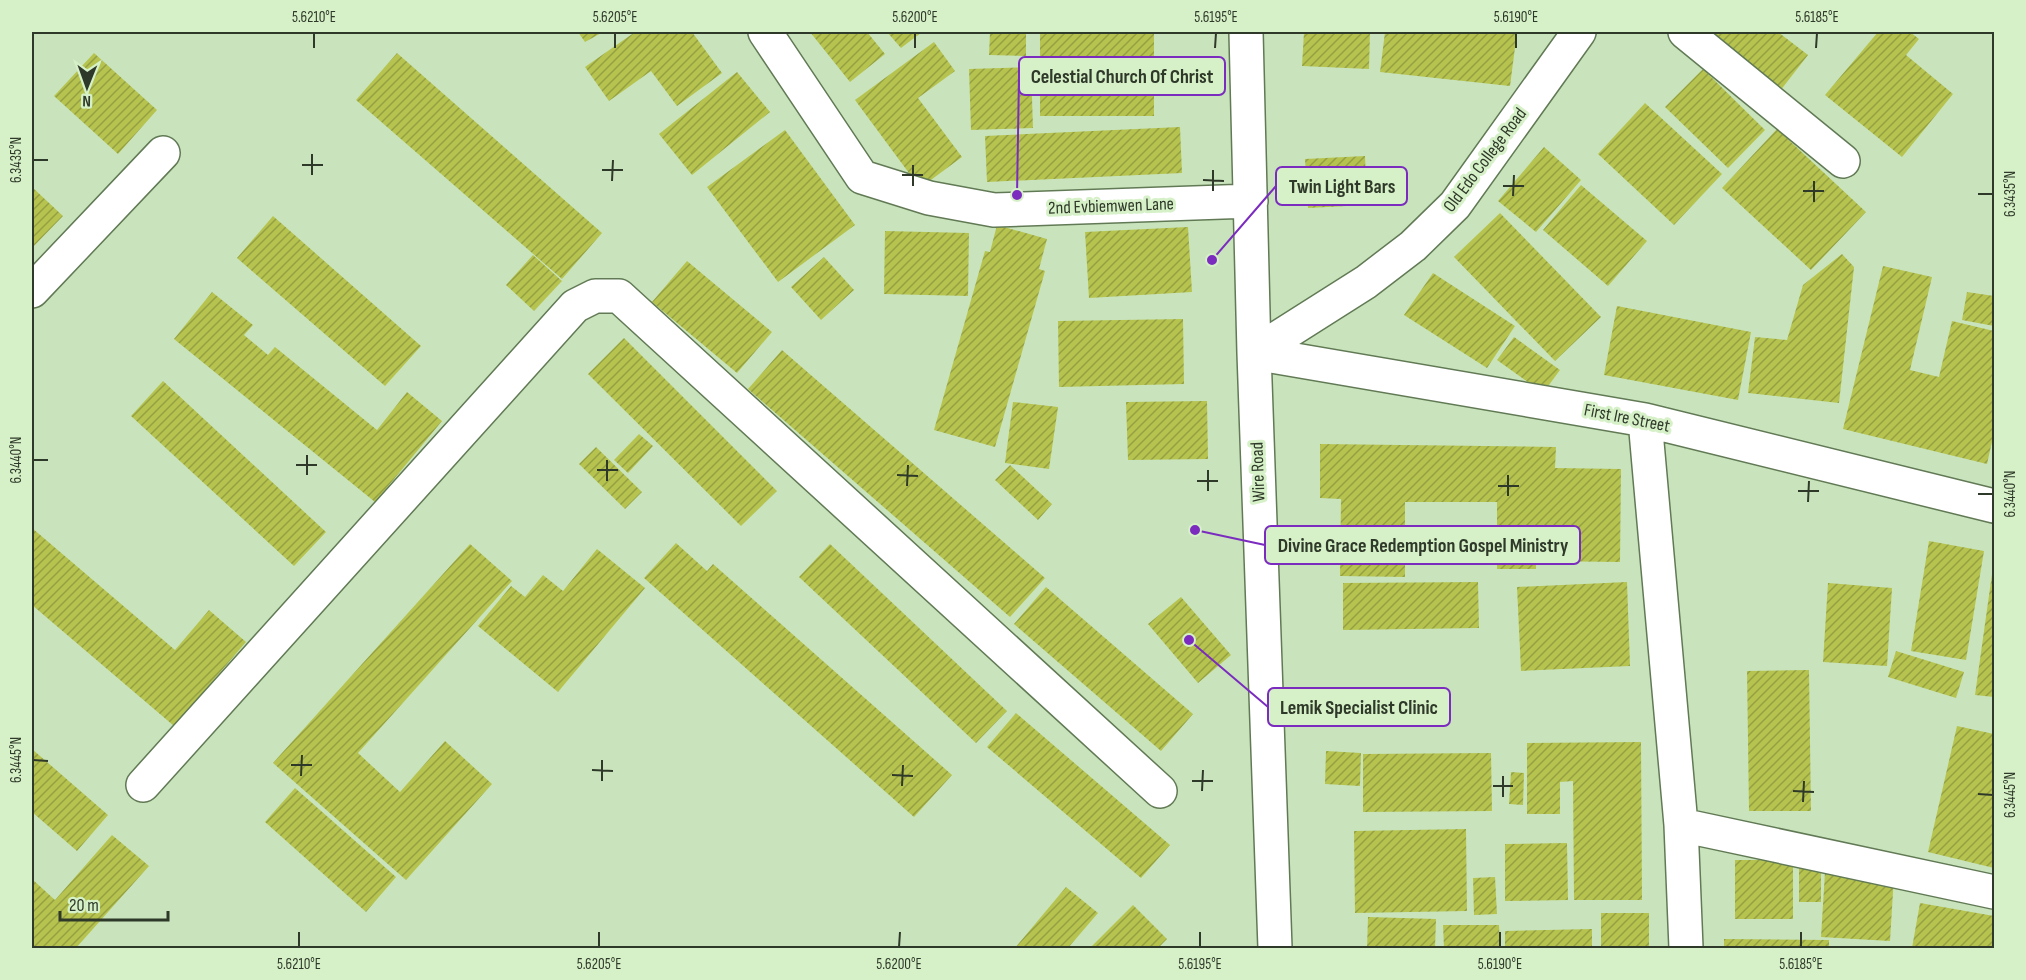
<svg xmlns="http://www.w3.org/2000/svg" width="2026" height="980" viewBox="0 0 2026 980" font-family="'Sofia Sans Condensed',sans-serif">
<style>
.building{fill:url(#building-hatch)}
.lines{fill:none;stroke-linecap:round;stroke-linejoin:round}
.minor-casing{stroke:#617a55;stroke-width:36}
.minor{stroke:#fff;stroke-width:33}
.ticks{fill:none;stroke:#2f3929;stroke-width:2}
.labels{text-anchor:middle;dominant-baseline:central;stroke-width:6;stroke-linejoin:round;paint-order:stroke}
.street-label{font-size:18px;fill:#2f3929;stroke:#d6f1c8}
.leader{fill:none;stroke:#7b2cbf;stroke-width:2}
.callout-dot{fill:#7b2cbf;stroke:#d6f1c8;stroke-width:2}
.callout{fill:#d6f1c8;stroke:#7b2cbf;stroke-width:2}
.callout-label{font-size:20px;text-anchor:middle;font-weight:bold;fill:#2f3929}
.neatline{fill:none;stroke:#2f3929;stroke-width:2}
.ticks-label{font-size:15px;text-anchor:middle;fill:#2f3929}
</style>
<defs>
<pattern id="building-hatch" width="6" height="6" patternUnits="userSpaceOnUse" patternTransform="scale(1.5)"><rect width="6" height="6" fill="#b6c44f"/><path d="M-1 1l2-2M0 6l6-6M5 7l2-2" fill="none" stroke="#94a042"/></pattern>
</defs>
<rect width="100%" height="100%" fill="#c9e4bc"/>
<path class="building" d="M578 32H603L585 42Z
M635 32H692L722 73 677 106 651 71 609 101 585 67Z
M810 32H867L885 54 850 82Z
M887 32H922L901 48Z
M990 32H1026V56L989 55Z
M1040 32H1154V116H1040Z
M1304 32H1370L1369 69 1302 66Z
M1385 32H1517L1510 86 1380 72Z
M1703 32H1778L1808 55 1780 91Z
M1878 32H1910L1919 39 1906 55 1953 94 1902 157 1825 95Z
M934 42 955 71 918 98 962 157 920 188 855 100Z
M94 53 157 110 118 154 54 96Z
M397 53 602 233 562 279 356 100Z
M1031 67 1033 128 971 130 969 69Z
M1703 69 1765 130 1728 168 1665 107Z
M737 72 770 112 692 175 659 134Z
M1645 103 1722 174 1674 225 1598 154Z
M1180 127 1182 173 987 182 985 136Z
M1777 129 1866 212 1811 270 1722 188Z
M785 130 855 225 778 282 707 187Z
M1544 147 1581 180 1536 232 1498 201Z
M1365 156 1367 205 1308 208 1305 159Z
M1581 185 1647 241 1608 286 1543 230Z
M32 187 63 216 32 248Z
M1500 213 1601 317 1555 361 1454 257Z
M273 216 421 346 385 386 237 258Z
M997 225 1047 239 1039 269 1045 271 995 447 934 430 985 251 990 252Z
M1188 227 1192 292 1089 298 1085 232Z
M885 231 969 233 968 296 884 294Z
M1842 254 1854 267 1839 403 1748 393 1755 337 1787 340 1803 285Z
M533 255 562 281 534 311 506 285Z
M824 257 854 290 821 320 791 287Z
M687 261 772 332 737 373 652 302Z
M1883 266 1932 277 1910 370 1939 377 1952 321 1994 331V433L1987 464 1843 429Z
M1433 273 1515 326 1487 368 1404 315Z
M212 292 253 325 244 335 268 355 275 347 377 430 407 392 442 421 375 502 174 339Z
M1967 292 1994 296V326L1962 320Z
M1617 306 1751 332 1738 400 1604 375Z
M1183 319 1184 384 1059 387 1058 321Z
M1514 337 1560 370 1543 393 1497 360Z
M624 338 777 491 741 526 588 374Z
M782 350 1045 578 1010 617 748 389Z
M163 381 326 532 294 566 131 416Z
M1207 401 1208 459 1128 460 1126 402Z
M1013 402 1058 407 1049 469 1005 463Z
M639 434 653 446 628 473 614 460Z
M1320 444 1556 447 1555 468 1621 469 1620 562 1536 561V569H1497V502H1405V577L1340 576 1341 499 1320 498Z
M596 447 642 492 625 509 579 464Z
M1010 465 1052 504 1038 520 995 480Z
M32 528 175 650 209 610 246 642 174 726 32 605Z
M1929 541 1984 551 1966 660 1911 651Z
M676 543 707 571 713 564 952 775 914 817 644 578Z
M470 544 512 581 358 753 400 792 445 741 492 784 406 880 273 763Z
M830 544 1007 711 976 743 799 577Z
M597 549 645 588 558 692 478 626 511 586 525 597 543 575 563 591Z
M1993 567H1994V697L1975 695Z
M1478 582 1479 628 1343 630V583Z
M1627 582 1630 666 1521 671 1517 587Z
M1828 583 1892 588 1887 666 1823 662Z
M1046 587 1193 714 1161 751 1014 624Z
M1181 597 1231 655 1198 683 1148 624Z
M1896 651 1964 672 1956 698 1888 677Z
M1809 670 1811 811H1749L1747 671Z
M1016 713 1170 845 1141 878 987 747Z
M1957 726 1994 734V868L1928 852Z
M1641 742 1642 900H1574L1573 781 1560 782V814H1527V743Z
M32 749 108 815 77 851 32 812Z
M1326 751 1361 753 1360 786 1325 784Z
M1491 753 1492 811 1363 812V754Z
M1511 772 1524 773 1523 805 1509 804Z
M295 788 396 877 366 912 265 822Z
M1466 829 1467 911 1355 913 1354 831Z
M112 835 149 866 76 948H36L32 944V879L55 900Z
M1567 843 1568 900 1505 901V844Z
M1735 860H1793V919H1735Z
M1799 867H1821V902H1799Z
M1825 872 1894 876 1890 941 1821 937Z
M1495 877 1497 914 1474 915 1473 878Z
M1066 887 1098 913 1068 948H1015Z
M1920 903 1994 916V948H1912Z
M1133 905 1167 939 1158 948H1090Z
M1601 913H1649V948H1601Z
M1368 917 1436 919 1435 948H1367Z
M1443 925H1499L1500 948H1444Z
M1592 929V948H1505V931Z
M1724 939 1829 940V948H1724Z"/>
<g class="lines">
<g class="minor-casing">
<path id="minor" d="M765 32 862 177 929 198 994 210 1251 201
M1246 32 1254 353 1275 948
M1685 32 1843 161
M32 291 163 153
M1254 353 1645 420 1994 506
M1254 353 1366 282 1413 246 1455 205 1579 32
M1645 420 1681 825 1686 948
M143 785 575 306 595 296H619L1160 791
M1681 825 1994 892"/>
</g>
<use href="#minor" class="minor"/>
</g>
<path class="ticks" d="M314 48V33M615 48V33M915 48V33M1215 48 1216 33M1516 48V33M1816 48 1817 33M33 160H48M302 165H323M602 170H623M312 175V154M902 175H923M1203 180 1224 181M612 181 613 160M913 186V165M1503 186H1524M1213 191V170M1803 191H1824M1978 194H1993M1513 196 1514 175M1814 202V181M33 460H48M296 465H317M597 470H618M307 475V455M897 475 918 476M607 481V460M1197 481H1218M907 486 908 465M1498 486H1519M1208 491V470M1798 491H1819M1978 494H1993M1508 496V475M1808 502 1809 481M33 760 48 761M291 765H312M592 770 613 771M892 775 913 776M301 776 302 755M602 781V760M1192 781H1213M902 786 903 765M1493 786H1513M1202 791 1203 770M1793 791 1814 792M1978 794 1993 795M1503 797V776M1803 802 1804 781M299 947V932M599 947V932M899 947 900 932M1200 947V932M1500 947V932M1801 947V932"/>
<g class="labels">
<g class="street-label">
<text transform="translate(1485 160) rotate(-53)">Old Edo College Road</text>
<text transform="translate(1111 206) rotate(-2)">2nd Evbiemwen Lane</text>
<text transform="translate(1627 418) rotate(11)">First Ire Street</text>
<text transform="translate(1258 472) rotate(-92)">Wire Road</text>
</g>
</g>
<path class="leader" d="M1017 195L1019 76M1212 260L1276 186M1195 530L1265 545M1189 640L1268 707"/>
<g class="callout-dot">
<circle cx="1017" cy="195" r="6"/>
<circle cx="1212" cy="260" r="6"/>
<circle cx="1195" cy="530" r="6"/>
<circle cx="1189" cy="640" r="6"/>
</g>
<g class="callout">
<rect x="1019" y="57" width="206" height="38" rx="6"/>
<rect x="1276" y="167" width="131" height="38" rx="6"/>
<rect x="1265" y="526" width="315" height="38" rx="6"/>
<rect x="1268" y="688" width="182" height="38" rx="6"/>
</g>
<g class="callout-label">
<text x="1122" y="83">Celestial Church Of Christ</text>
<text x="1342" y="193">Twin Light Bars</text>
<text x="1423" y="552">Divine Grace Redemption Gospel Ministry</text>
<text x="1359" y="714">Lemik Specialist Clinic</text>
</g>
<rect width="2026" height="980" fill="none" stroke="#d6f1c8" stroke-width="66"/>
<g transform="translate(87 87) rotate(181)" stroke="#d6f1c8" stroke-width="4.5" paint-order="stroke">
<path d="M0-4.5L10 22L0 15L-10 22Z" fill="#2f3929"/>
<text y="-9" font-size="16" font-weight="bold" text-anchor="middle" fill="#2f3929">N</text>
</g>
<path d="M60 911v9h108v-9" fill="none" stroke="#2f3929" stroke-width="3"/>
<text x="69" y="911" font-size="18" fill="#2f3929" stroke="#d6f1c8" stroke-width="4.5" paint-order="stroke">20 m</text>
<rect x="33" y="33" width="1960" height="914" class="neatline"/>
<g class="ticks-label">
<text x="314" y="22">5.6210°E</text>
<text x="615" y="22">5.6205°E</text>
<text x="915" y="22">5.6200°E</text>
<text x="1216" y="22">5.6195°E</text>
<text x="1516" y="22">5.6190°E</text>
<text x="1817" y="22">5.6185°E</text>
<text transform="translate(16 160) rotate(-90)" y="5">6.3435°N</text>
<text transform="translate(2010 194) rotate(-90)" y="5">6.3435°N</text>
<text transform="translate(16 460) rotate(-90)" y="5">6.3440°N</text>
<text transform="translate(2010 494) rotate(-90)" y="5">6.3440°N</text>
<text transform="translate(16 760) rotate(-90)" y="5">6.3445°N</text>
<text transform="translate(2010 795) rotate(-90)" y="5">6.3445°N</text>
<text x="299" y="969">5.6210°E</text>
<text x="599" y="969">5.6205°E</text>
<text x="899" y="969">5.6200°E</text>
<text x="1200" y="969">5.6195°E</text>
<text x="1500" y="969">5.6190°E</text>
<text x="1801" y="969">5.6185°E</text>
</g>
</svg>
